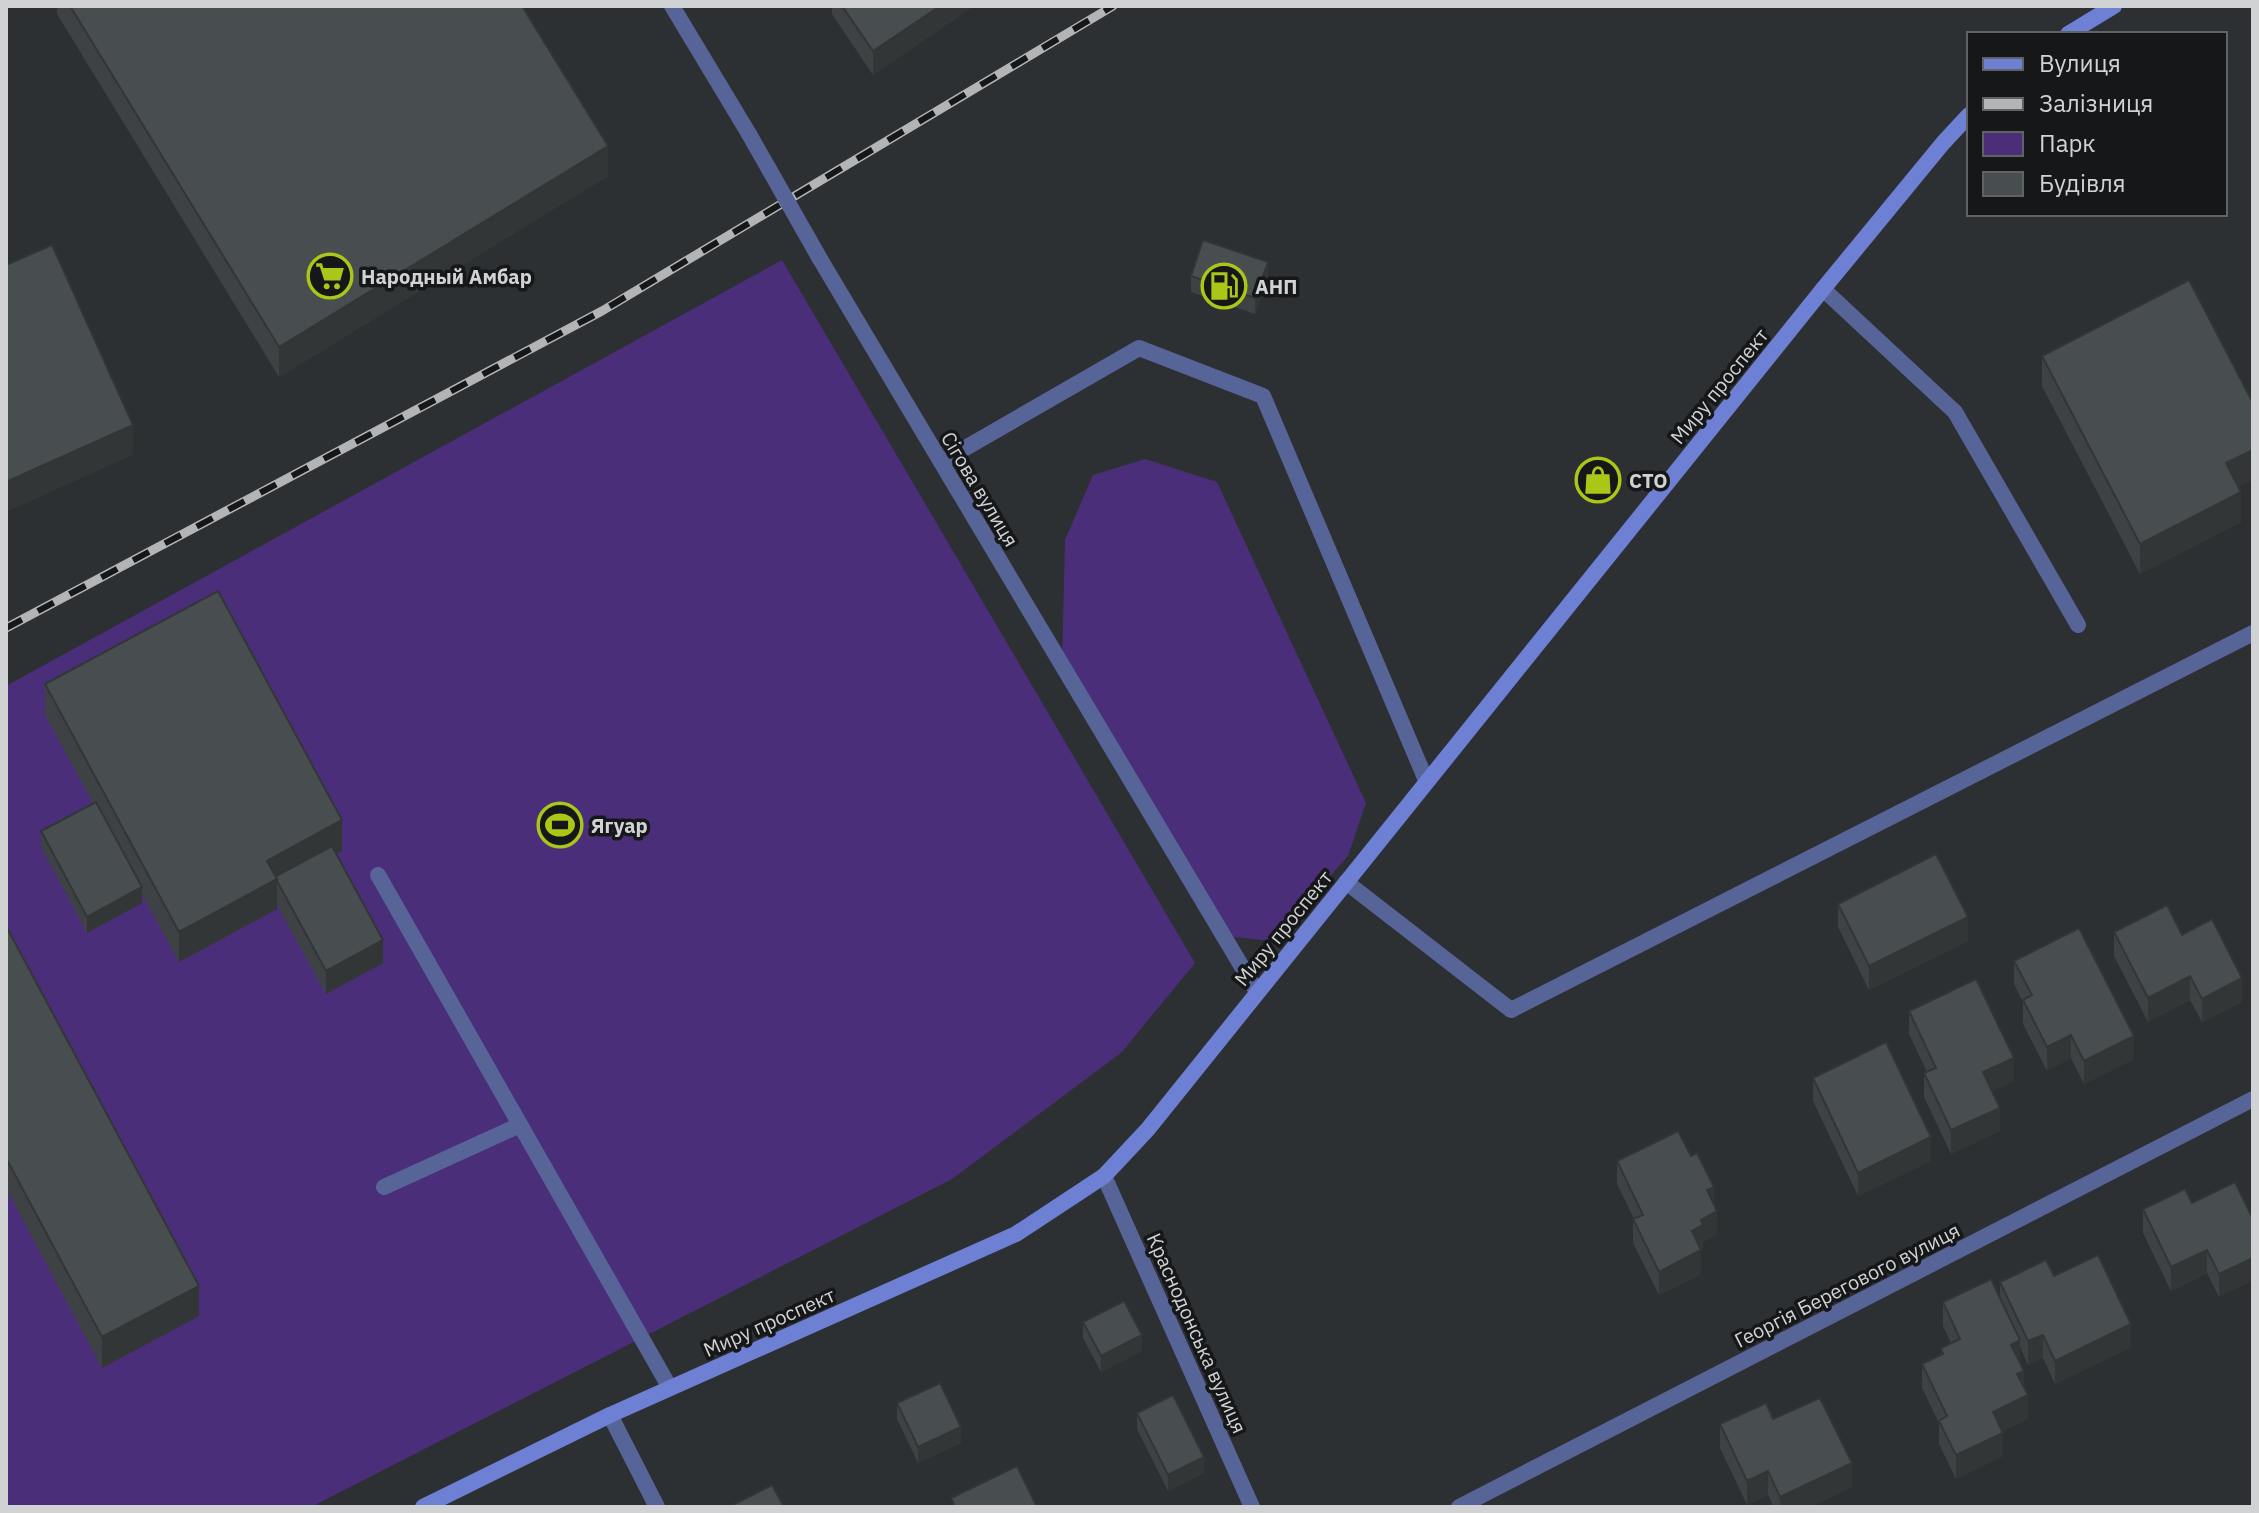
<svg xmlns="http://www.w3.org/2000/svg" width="2259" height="1513" viewBox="0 0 2259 1513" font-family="'IBM Plex Sans',sans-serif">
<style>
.green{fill:#4b2e79}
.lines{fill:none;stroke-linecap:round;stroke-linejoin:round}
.service{stroke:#576498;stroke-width:16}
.minor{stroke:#576498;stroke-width:16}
.tertiary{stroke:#576498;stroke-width:16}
.secondary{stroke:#6d80d4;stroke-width:16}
.rail-casing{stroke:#b2b4b6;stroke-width:9}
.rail{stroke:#161719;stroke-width:6;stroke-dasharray:18;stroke-linecap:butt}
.tertiary-bridge{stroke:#576498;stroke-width:16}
.wall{fill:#3e4244}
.shaded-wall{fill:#323637}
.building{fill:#484d4f;stroke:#323637;stroke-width:2}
.labels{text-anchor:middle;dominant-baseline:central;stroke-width:7;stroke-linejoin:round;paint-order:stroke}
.poi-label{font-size:20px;font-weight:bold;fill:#d0d2d4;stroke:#161719;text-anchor:start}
.street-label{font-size:20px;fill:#d0d2d4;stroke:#161719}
</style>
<rect width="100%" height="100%" fill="#2c3033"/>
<path class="green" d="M782 260 1195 963 1122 1052 952 1179 311 1507H6V686Z
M1145 459 1217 482 1366 803 1348 856 1272 941 1224 936 1062 666 1065 540 1093 475Z"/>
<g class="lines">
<path class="service" d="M1823 289 1955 412 2078 625
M941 462 1139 348 1263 396 1426 780
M378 875 670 1388
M1346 882 1511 1010 2253 633
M384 1187 520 1125"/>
<path class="minor" d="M1104 1176 1252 1507
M610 1415 657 1507
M1459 1507 2253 1099"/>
<path class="tertiary" d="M672 6 749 134
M820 259 1257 992"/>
<path class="secondary" d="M2068 34 2114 6
M423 1507 610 1415 1016 1234 1104 1176 1148 1129 1823 289 1943 143 1969 115"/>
<g class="rail-casing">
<path id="rail" d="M6 628 602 311 1113 6"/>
</g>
<use href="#rail" class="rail"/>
<path class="tertiary-bridge" d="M749 134 820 259"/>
</g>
<path class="wall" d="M57 6H522L608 176 279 377 57 14Z
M832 6H974L873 75 832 14Z
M1191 276 1268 278 1255 314 1191 292Z
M2042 356 2239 487 2241 522 2140 574 2042 386Z
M45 684 342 851 336 854 383 963 326 994 277 905V909L179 962 142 894V903L87 933 41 847V831L93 803 45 715Z
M1838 904 1968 941 1869 990 1838 927Z
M6 926 199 1316 102 1368 6 1188Z
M2114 932 2182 935 2242 1002 2202 1022 2190 1000 2148 1022 2114 956Z
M2014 961 2134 1059 2084 1084 2071 1058 2047 1071 2023 1024V1002L2014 984Z
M1909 1011 2014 1081 1992 1091 2000 1131 1951 1154 1924 1097V1073L1927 1072 1909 1034Z
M1813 1078 1931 1161 1858 1196 1813 1101Z
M1617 1161 1714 1204 1717 1234 1703 1242V1249L1701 1250V1274L1659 1295 1633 1243V1219H1634L1617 1184Z
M2235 1182 2219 1297 2207 1273 2171 1291 2143 1233V1209L2192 1203Z
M2054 1276 2131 1347 2055 1384 2043 1358 2028 1365 2020 1347V1363L2028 1419 2002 1431 2003 1456 1956 1479 1939 1444V1423L1922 1388V1364L1941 1355V1348L1951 1343 1943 1326V1302L2000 1298V1282Z
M1083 1322 1142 1351 1101 1372 1083 1338Z
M897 1403 961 1443 918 1463 897 1419Z
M1137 1413 1204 1473 1168 1491 1137 1429Z
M1773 1419 1852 1487 1810 1507H1774L1768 1495 1747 1505 1720 1448V1424Z"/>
<path class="shaded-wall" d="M940 6H974L873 75V51Z
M608 146V176L279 377V347Z
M1268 262V278L1255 314V298Z
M133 425V455L6 512V482Z
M2253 450V480L2226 493V463Z
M2241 492V522L2140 574V544Z
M342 820V851L279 885 277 881V909L179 962V932L267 861Z
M142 887V903L87 933V917Z
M1968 917V941L1869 990V966Z
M383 940V963L326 994V971Z
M2190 976V1000L2148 1022V998Z
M2242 978V1002L2202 1022V999Z
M2071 1035V1058L2047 1071V1047Z
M2134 1036V1059L2084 1084V1061Z
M2014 1058V1081L1983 1096V1072Z
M2000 1108V1131L1951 1154V1130Z
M1931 1137V1161L1858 1196V1173Z
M1714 1187V1211L1707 1190Z
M1717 1211V1234L1703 1242V1249L1692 1254V1231L1701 1220Z
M1701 1250V1274L1659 1295V1272Z
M2207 1250V1273L2171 1291V1267Z
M2253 1258V1281L2219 1297V1274Z
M199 1286V1316L102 1368V1337Z
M2131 1324V1347L2055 1384V1361Z
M1142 1335V1351L1101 1372V1356Z
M2043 1335V1358L2028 1365V1341Z
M2020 1340V1363L2011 1345Z
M2024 1371V1394L2017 1374Z
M2028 1395V1419L1993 1436V1412Z
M961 1427V1443L918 1463V1447Z
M2003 1433V1456L1956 1479V1455Z
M1204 1457V1473L1168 1491V1475Z
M1852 1463V1487L1810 1507H1780V1497Z
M1768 1471V1495L1747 1505V1481Z"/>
<path class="building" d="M70 6H522L608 146 279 347Z
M842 6H940L873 51Z
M1203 240 1268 262 1255 298 1191 276Z
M52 245 133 425 6 482V265Z
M2189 280 2253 403V450L2226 463 2241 492 2140 544 2042 356Z
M218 591 342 820 267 861 277 879 179 932 45 684Z
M96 802 142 887 87 917 41 831Z
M332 846 383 940 326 971 277 881 276 876Z
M1936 854 1968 917 1869 966 1838 904Z
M2167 905 2182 935 2212 919 2242 978 2202 999 2190 976 2148 998 2114 932Z
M6 926 199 1286 102 1337 6 1158Z
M2079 928 2134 1036 2084 1061 2071 1035 2047 1047 2023 1000 2032 995 2014 961Z
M1976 979 2014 1058 1983 1072 2000 1108 1951 1130 1924 1073 1936 1068 1909 1011Z
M1886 1042 1931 1137 1858 1173 1813 1078Z
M1678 1131 1691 1156 1697 1153 1714 1187 1707 1190 1717 1211 1701 1220 1703 1225 1692 1231 1701 1250 1659 1272 1633 1219 1643 1215 1617 1161Z
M2235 1182 2253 1219V1258L2219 1274 2207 1250 2171 1267 2143 1209 2185 1189 2192 1203Z
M2098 1255 2131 1324 2055 1361 2043 1335 2028 1341 2000 1282 2046 1260 2054 1276Z
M1991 1279 2020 1340 2011 1345 2024 1371 2017 1374 2028 1395 1993 1412 2003 1433 1956 1455 1939 1421 1947 1416 1922 1364 1943 1354 1941 1348 1960 1339 1943 1302Z
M1124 1301 1142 1335 1101 1356 1083 1322Z
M940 1383 961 1427 918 1447 897 1403Z
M1173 1395 1204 1457 1168 1475 1137 1413Z
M1820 1398 1852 1463 1780 1497 1768 1471 1747 1481 1720 1424 1766 1403 1773 1419Z
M1017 1466 1037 1507H955L951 1498Z
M772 1485 784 1507H729Z"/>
<defs>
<g id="supermarket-ring" transform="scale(2.3)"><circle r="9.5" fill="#161719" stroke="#aac717" stroke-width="1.5"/><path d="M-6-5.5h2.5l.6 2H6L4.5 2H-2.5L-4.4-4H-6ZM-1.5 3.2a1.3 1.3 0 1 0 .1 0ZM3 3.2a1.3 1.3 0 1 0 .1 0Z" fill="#aac717"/></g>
<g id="fuel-ring" transform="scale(2.3)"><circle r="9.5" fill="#161719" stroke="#aac717" stroke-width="1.5"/><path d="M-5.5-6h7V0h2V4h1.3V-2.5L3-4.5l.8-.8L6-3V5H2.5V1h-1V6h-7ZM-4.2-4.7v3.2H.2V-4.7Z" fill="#aac717"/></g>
<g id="shop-ring" transform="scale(2.3)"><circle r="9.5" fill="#161719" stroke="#aac717" stroke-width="1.5"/><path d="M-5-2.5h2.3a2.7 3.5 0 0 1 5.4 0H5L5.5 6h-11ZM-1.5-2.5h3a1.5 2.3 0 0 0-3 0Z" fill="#aac717"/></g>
<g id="stadium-ring" transform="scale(2.3)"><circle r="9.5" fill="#161719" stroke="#aac717" stroke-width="1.5"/><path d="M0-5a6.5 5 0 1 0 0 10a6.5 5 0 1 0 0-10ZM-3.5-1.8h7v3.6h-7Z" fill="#aac717"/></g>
</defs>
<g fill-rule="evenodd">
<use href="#supermarket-ring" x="330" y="276"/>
<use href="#fuel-ring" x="1224" y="286"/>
<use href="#shop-ring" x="1598" y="480"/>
<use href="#stadium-ring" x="560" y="825"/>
</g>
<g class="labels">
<g class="poi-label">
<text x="361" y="276">Народный Амбар</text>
<text x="1255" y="286">АНП</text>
<text x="1629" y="480">СТО</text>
<text x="591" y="825">Ягуар</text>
</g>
<g class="street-label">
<text transform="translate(1719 386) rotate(-51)">Миру проспект</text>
<text transform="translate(980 489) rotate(59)">Сігова вулиця</text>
<text transform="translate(1283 928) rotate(-51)">Миру проспект</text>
<text transform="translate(1847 1285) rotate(-27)">Георгія Берегового вулиця</text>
<text transform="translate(769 1322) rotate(-24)">Миру проспект</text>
<text transform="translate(1197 1333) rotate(66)">Краснодонська вулиця</text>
</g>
</g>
<rect width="2259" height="1513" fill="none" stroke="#d0d2d4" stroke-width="16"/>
<rect x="1967" y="32" width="260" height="184" fill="#161719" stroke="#606264" stroke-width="2"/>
<rect x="1983" y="58" width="40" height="12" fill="#6d80d4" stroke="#606264" stroke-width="2"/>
<text x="2039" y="72" font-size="24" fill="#d0d2d4">Вулиця</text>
<rect x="1983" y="98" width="40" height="12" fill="#b2b4b6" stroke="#606264" stroke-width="2"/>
<text x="2039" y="112" font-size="24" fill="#d0d2d4">Залізниця</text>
<rect x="1983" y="132" width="40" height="24" fill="#4b2e79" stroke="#606264" stroke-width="2"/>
<text x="2039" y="152" font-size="24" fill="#d0d2d4">Парк</text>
<rect x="1983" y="172" width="40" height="24" fill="#484d4f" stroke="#606264" stroke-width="2"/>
<text x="2039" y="192" font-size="24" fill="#d0d2d4">Будівля</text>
</svg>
